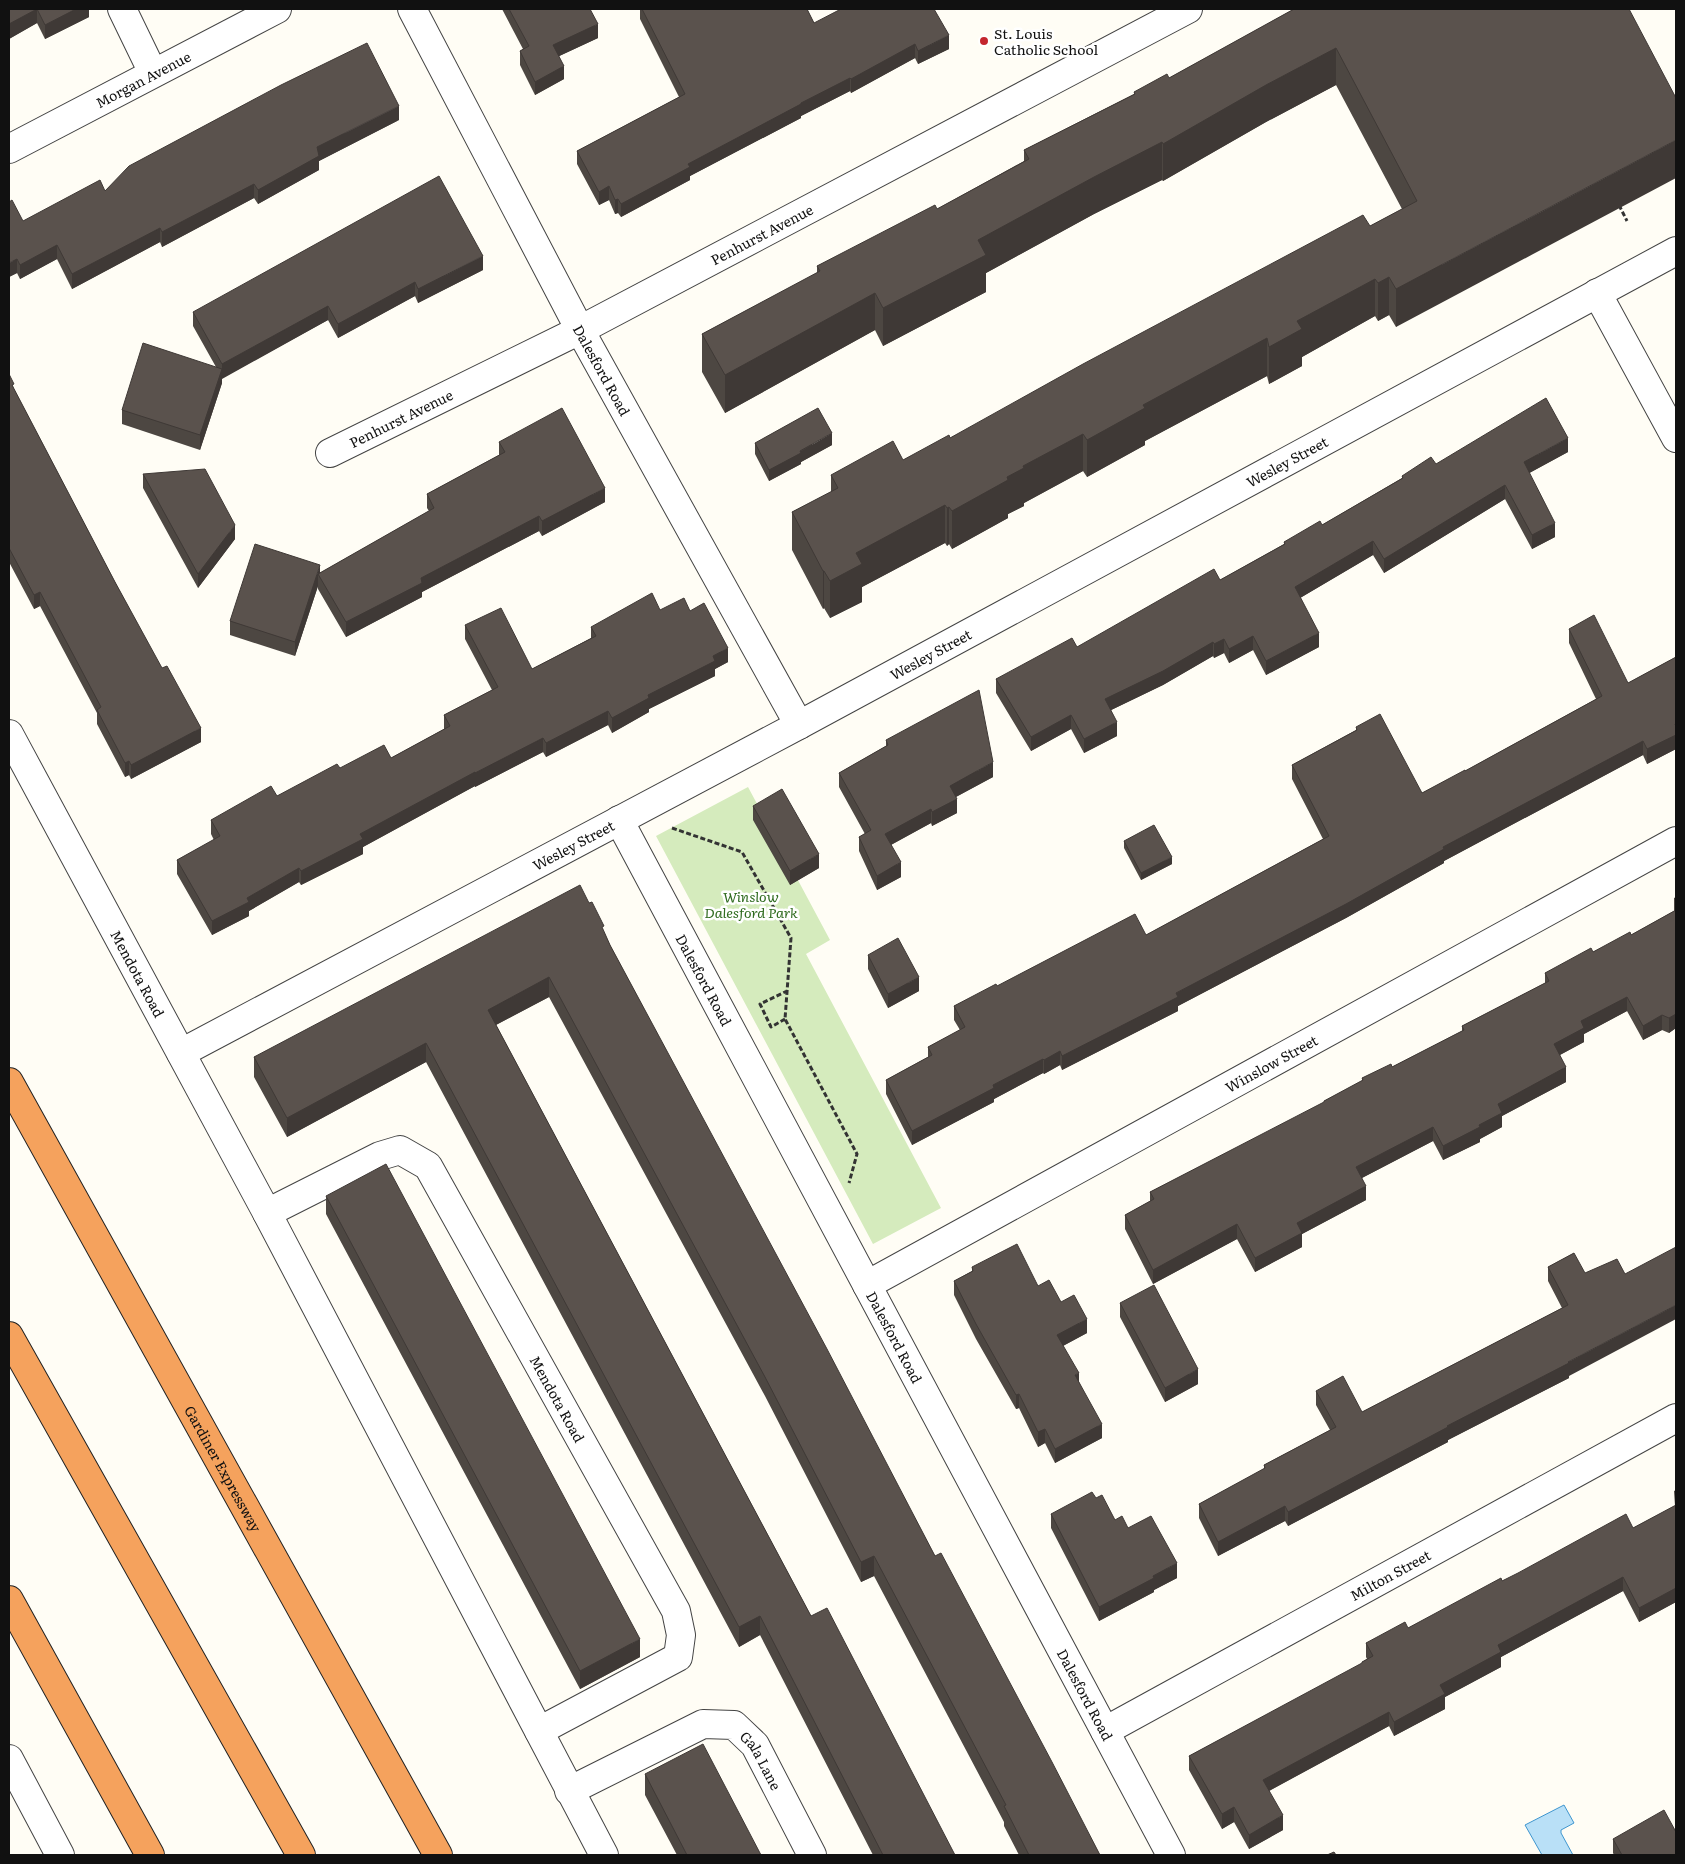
<svg xmlns="http://www.w3.org/2000/svg" width="1685" height="1864" viewBox="0 0 1685 1864" font-family="Literata,serif">
<style>
.green{fill:#d5ebbd}
.water{fill:#b9e0f7;stroke:#3f96cf}
.lines{fill:none;stroke-linecap:round;stroke-linejoin:round}
.minor-casing{stroke:#444;stroke-width:30}
.highway-casing{stroke:#222;stroke-width:30}
.path{stroke:#333;stroke-width:3;stroke-dasharray:5 2.5;stroke-linecap:butt}
.minor{stroke:#fff;stroke-width:28}
.highway{stroke:#f5a25d;stroke-width:28}
.wall{fill:#4d4742}
.shaded-wall{fill:#3f3936}
.building{fill:#5a524d;stroke:#3f3936}
.poi-dot{fill:#c4262e;stroke:#fff;stroke-width:2}
.labels{text-anchor:middle;dominant-baseline:central;stroke-width:5;stroke-linejoin:round;paint-order:stroke}
.poi-label{font-size:14px;fill:#111;stroke:#fff;text-anchor:start}
.street-label{font-size:14px;fill:#111;stroke:#fff}
.park-label{font-size:14px;font-style:italic;fill:#2f6b1f;stroke:#fff}
</style>
<rect width="100%" height="100%" fill="#fffdf5"/>
<path class="green" d="M748 787 830 940 806 954 941 1208 873 1244 656 836Z"/>
<path class="water" d="M1564 1805 1574 1823 1561 1830V1833L1573 1855H1542L1525 1825Z"/>
<g class="lines">
<g class="minor-casing">
<g id="minor">
<path d="M122 9 153 73"/>
<path id="s1" d="M412 9 580 330 799 725"/>
<path id="s2" d="M9 149 277 9"/>
<path d="M1597 293 1676 438"/>
<path id="s3" d="M330 453 580 330 1188 9"/>
<path id="s4" d="M9 734 267 1213 604 1855"/>
<path id="s5" d="M619 820 1171 1855"/>
<path id="s6" d="M181 1053 799 725 1676 251"/>
<path id="s7" d="M267 1213 380 1156 400 1150 428 1166 676 1611 681 1635 678 1657 539 1731"/>
<path id="s8" d="M867 1285 1676 841"/>
<path id="s9" d="M1105 1731 1676 1418"/>
<path d="M9 1759 60 1855"/>
<path id="s10" d="M569 1791 703 1724 734 1725 755 1745 812 1855"/>
</g>
</g>
<g class="highway-casing">
<g id="highway">
<path id="s11" d="M9 1082 438 1855"/>
<path d="M9 1336 301 1855"/>
<path d="M9 1600 150 1855"/>
</g>
</g>
<path class="path" d="M1619 205 1627 221
M672 828 742 852 791 938 785 1019 857 1154 849 1183
M785 1019 771 1027 760 1004 787 991"/>
<use href="#minor" class="minor"/>
<use href="#highway" class="highway"/>
</g>
<path class="wall" d="M9 9H89V17L45 39 37 23 9 39Z
M502 9H590L598 38 559 56 564 79 535 95 520 65V51L523 49Z
M640 9H807L814 23 949 49 918 64 915 58 851 93 850 91 801 116V118L690 176V180L621 217 618 213 615 214 609 200 599 205 577 164V151L679 97 640 19Z
M1294 9H1629L1396 327 1389 315 1378 321 1375 316 1302 357V366L1269 384 1267 376 1145 441V445L1087 477 1083 471 1024 503V506L1008 514V518L952 549 949 544 947 546 945 543 862 587V602L830 618 824 608 823 609 792 550V512L831 492V475L903 460 950 438 1370 226 1402 209 1336 85 1266 122 1163 181 1162 180 1094 214 986 273V292L883 346 875 330 725 413 702 372V334L817 273V266L937 209 1024 161V150L1134 94V92L1169 78Z
M399 120 319 161V170L258 204 254 198 162 247 160 242 72 289 57 259 20 279 17 273 9 277 23 221 105 191Z
M483 270 418 303 415 296 338 338 328 320 222 378V383L200 450 122 424V410L216 367 193 326V312Z
M1675 286H1676V310L1675 308Z
M9 374 14 389 115 582 201 742 131 779 129 775 125 777 97 724V713L40 606 34 609 9 562Z
M499 442 605 502 542 536 539 531 422 592V597L346 637 318 589V586L295 656 230 635V621L320 573 429 511 427 508V494L499 455Z
M755 443 832 445 801 462V464L769 481 755 454Z
M1568 452 1529 473 1555 537 1532 549 1505 499 1384 573 1373 555 1300 598 1319 647 1266 675 1253 650 1229 663 1224 653 1214 658 1213 656 1163 685 1111 710 1117 736 1084 753 1071 729 1031 751 996 693V679L1077 647 1220 580 1284 544V542L1322 525 1402 478V476L1436 464Z
M143 474 235 539 198 588 143 488Z
M660 610 690 611 728 662 715 669V676L649 709V712L612 733 608 725 546 757 543 752 475 787V786L363 847V854L301 885 299 882 249 911V916L212 935 177 874V860L214 840 211 834V820L277 796 340 768 391 758 444 729V715L492 690 465 639V625L532 669 591 638V627Z
M1569 629 1628 683 1676 657V749L1647 764 1643 755 1444 861V863L1346 918 1178 1006V1011L1062 1070 1060 1065 1044 1074 1043 1073 994 1099V1102L912 1145 886 1094V1080L928 1057V1047L960 1030 954 1020V1006L997 986 1146 935 1323 839 1292 779V765L1356 730V727L1422 793 1465 771 1596 699 1569 643Z
M886 740 993 777 956 797 957 813 932 826 931 823 891 845 901 877 877 890 859 851V837L865 834 839 787V773L886 746Z
M753 806 819 868 790 885 753 820Z
M1124 841 1172 864 1141 880 1124 848Z
M1676 897V1028L1669 1033 1662 1030 1643 1040 1627 1011 1584 1034V1042L1560 1055 1566 1082 1502 1116V1127L1480 1139V1142L1443 1160 1433 1141 1362 1178 1366 1200 1302 1234V1247L1255 1272 1237 1239 1153 1284 1125 1229V1215L1150 1201V1192L1324 1103V1101L1362 1081V1078L1392 1067 1462 1031V1026L1545 983V973L1631 935 1674 911V898Z
M604 932 610 945 935 1556 1100 1855H1019L1004 1826V1822L874 1576 861 1582 765 1396 549 997 496 1025 811 1616 955 1855H873L760 1635 739 1647 426 1062 287 1137 254 1077V1057Z
M868 955 919 991 888 1008 868 969Z
M326 1196 640 1657 580 1689 326 1214Z
M1574 1253 1569 1378 1448 1440V1442L1288 1526 1285 1521 1218 1556 1199 1518V1504L1264 1469V1465L1330 1430 1316 1405V1391L1362 1412 1562 1308 1548 1281V1267Z
M972 1267 1038 1286 1061 1302 1087 1333 1063 1346 1079 1382 1102 1438 1055 1463 1045 1443 1038 1447 1019 1408 1016 1409 976 1339 954 1295V1281L972 1271Z
M1120 1303 1198 1384 1165 1402 1120 1317Z
M1676 1490V1602L1639 1622 1623 1591 1501 1657V1667L1445 1697V1709L1394 1736 1389 1726 1269 1791 1283 1830 1249 1849 1234 1822 1222 1829 1189 1770V1756L1362 1664V1662L1367 1659 1366 1657V1643L1408 1628 1502 1581 1633 1528 1675 1506 1674 1491Z
M1096 1498 1115 1520 1128 1528 1177 1578 1154 1590V1592L1099 1621 1051 1528V1514Z
M645 1774 761 1855H677L645 1795Z
M1613 1839 1676 1855H1614L1613 1853Z"/>
<path class="shaded-wall" d="M37 9V23L9 39V24Z
M76 9H89V17L45 39V25Z
M598 24V38L553 59V45Z
M949 35V49L918 64V51Z
M915 44V58L851 93V79Z
M1336 48V85L1266 122 1163 181V144L1266 85Z
M564 66V79L535 95V82Z
M850 78V91L801 116V118L690 176V180L621 217V204L688 164 801 103Z
M399 106V120L319 161V170L258 204V190L317 147Z
M1676 140V178L1396 327V289Z
M1162 142V180L1094 214 986 273V292L883 346V308L978 240 1094 177Z
M254 184V198L162 247V232Z
M609 186V200L599 205V192Z
M618 199V213L615 214V200Z
M160 228V242L72 289V274Z
M57 245V259L20 279V265Z
M483 256V270L418 303V289Z
M17 259V273L9 277V263Z
M1389 277V315L1378 321V283Z
M1375 279V316L1302 357V366L1269 384V347L1297 321Z
M415 282V296L338 338V324Z
M875 293V330L725 413V375Z
M328 306V320L222 379V364Z
M1267 338V376L1145 441V445L1087 477V440L1143 405Z
M222 369V383L200 450V435Z
M832 433V445L801 462V464L769 481V470Z
M1083 434V471L1024 503V506L1008 514V518L952 549V511L1007 477 1023 466Z
M1568 438V452L1524 476V462Z
M1505 485V499L1384 573V559Z
M605 488V502L542 536V521Z
M945 505V543L862 587V602L830 618V581L856 553Z
M949 507V544L947 546V508Z
M539 516V531L422 592V597L346 637V622L421 578Z
M1555 523V537L1532 549V535Z
M235 525V539L198 588V574Z
M1373 541V555L1295 601V587Z
M320 565V578L318 574V586L295 656V642Z
M823 571H824V608L823 609Z
M40 592V606L34 609V595Z
M1319 633V647L1266 675V661Z
M1253 636V650L1229 663V649Z
M1224 639V653L1214 658V644Z
M1213 642V656L1163 685 1105 713V699Z
M728 648V662L715 669V676L649 709V712L612 733V718L648 695 713 656Z
M608 711V725L546 757V743Z
M1071 715V729L1031 751V737Z
M1117 722V736L1084 753V739Z
M1676 723V749L1647 764V749Z
M201 728V742L131 779V765Z
M543 738V752L475 787V773Z
M1643 741V755L1444 861V863L1346 918 1178 1006V1011L1062 1070V1056L1443 847Z
M129 761V775L125 777V763Z
M993 762V777L950 800V786Z
M475 772V786L363 847V854L301 885V871L360 834Z
M957 799V813L932 826V812Z
M931 809V823L885 848V834Z
M819 854V868L790 885V871Z
M1172 857V864L1141 880V873Z
M901 862V877L877 890V876Z
M299 868V882L249 911V916L212 935V921L247 898Z
M549 977V997L488 1029V1010Z
M919 977V991L888 1008V994Z
M1627 997V1011L1584 1034V1042L1554 1058V1044L1581 1021Z
M1676 1014V1028L1669 1033V1018Z
M1662 1015V1030L1643 1040V1026Z
M426 1043V1062L287 1137V1118Z
M1060 1051V1065L1044 1074V1060Z
M1043 1059V1073L994 1099V1102L912 1145V1131L993 1085Z
M1566 1067V1082L1502 1116V1127L1480 1139V1142L1443 1160V1146L1479 1125 1498 1104Z
M1433 1127V1141L1356 1181V1167Z
M1366 1186V1200L1302 1234V1247L1255 1272V1258L1297 1223Z
M1237 1224V1239L1153 1284V1270Z
M1676 1305V1319L1569 1376V1378L1448 1440V1442L1288 1526V1512L1447 1426Z
M1087 1319V1333L1057 1349V1335Z
M1198 1369V1384L1165 1402V1388Z
M1079 1373V1387L1075 1375Z
M1019 1394V1408L1016 1409V1395Z
M1102 1424V1438L1055 1463V1449Z
M1045 1429V1443L1038 1447V1432Z
M1285 1506V1521L1218 1556V1542Z
M874 1556V1576L861 1582V1562Z
M1177 1563V1578L1154 1590V1592L1099 1621V1607L1153 1576Z
M1623 1577V1591L1501 1657V1667L1445 1697V1709L1394 1736V1722L1440 1685 1498 1645Z
M1676 1588V1602L1639 1622V1608Z
M760 1616V1635L739 1647V1627Z
M640 1639V1657L580 1689V1671Z
M1389 1712V1726L1263 1794V1780Z
M1234 1807V1822L1222 1829V1814Z
M1283 1815V1830L1249 1849V1835Z"/>
<path class="building" d="M9 9H76L45 25 37 9 9 24Z
M509 9H590L598 24 553 45 564 66 535 82 520 51 529 46Z
M642 9H807L814 23 841 9H934L949 35 918 51 915 44 851 79 850 78 801 103V104L688 164 690 167 621 204 618 199 615 200 609 186 599 192 577 151 685 94Z
M1294 9H1629L1676 98V140L1396 289 1389 277 1378 283 1375 279 1297 321 1302 329 1269 347 1267 338 1143 405 1145 408 1087 440 1083 434 1023 466 1024 468 1007 477 1008 480 952 511 949 507 947 508 945 505 856 553 862 564 830 581 824 571H823L792 512 838 488 831 475 893 441 903 460 949 435 950 438 1083 364 1363 215 1370 226 1417 201 1336 48 1266 85 1163 144 1162 142 1094 177 978 240 986 255 883 308 875 293 725 375 702 334 820 271 817 266 935 205 937 209 1029 159 1024 150 1135 94 1134 92 1167 74 1169 78Z
M367 43 399 106 317 147 319 156 258 190 254 184 162 232 160 228 72 274 57 245 20 265 17 259 9 263V202L12 200 23 221 100 180 105 191 129 166 281 85Z
M439 176 483 256 418 289 415 282 338 324 328 306 222 364 193 312Z
M143 343 222 369 200 435 122 410Z
M9 374 14 384 12 385 115 582 162 668 167 666 201 728 131 765 129 761 125 763 97 710 101 707 40 592 34 595 9 548Z
M1546 398 1568 438 1524 462 1555 523 1532 535 1505 485 1384 559 1373 541 1295 587 1319 633 1266 661 1253 636 1229 649 1224 639 1214 644 1213 642 1163 671 1105 699 1117 722 1084 739 1071 715 1031 737 996 679 1072 638 1077 647 1214 569 1220 580 1285 544 1284 542 1320 521 1322 525 1403 478 1402 476 1431 457 1436 464Z
M562 408 605 488 542 521 539 516 421 578 422 583 346 622 318 574 434 508 427 494 505 452 499 442Z
M818 408 832 433 800 451 801 453 769 470 755 443Z
M205 469 235 525 198 574 143 474Z
M255 544 320 565 295 642 230 621Z
M652 593 660 610 684 598 690 611 704 603 728 648 713 656 715 661 648 695 649 698 612 718 608 711 546 743 543 738 475 773V772L360 834 363 839 301 871 299 868 247 898 249 902 212 921 177 860 220 836 211 820 271 786 277 796 337 764 340 768 384 745 391 758 450 726 444 715 498 687 465 625 501 608 532 669 596 636 591 627Z
M1594 615 1628 683 1676 657V723L1675 724 1676 727V735L1647 749 1643 741 1443 847 1444 849 1346 904 1176 993 1178 997 1062 1056 1060 1051 1044 1060 1043 1059 993 1085 994 1088 912 1131 886 1080 932 1055 928 1047 965 1027 954 1006 996 984 997 986 1135 914 1146 935 1329 836 1292 765 1357 730 1356 727 1380 714 1422 793 1465 770V771L1602 696 1569 629Z
M979 690 993 762 950 786 957 799 932 812 931 809 885 834 901 862 877 876 859 837 871 830 839 773 888 745 886 740Z
M782 789 819 854 790 871 753 806Z
M1154 825 1172 857 1141 873 1124 841Z
M580 885 589 903 592 902 604 926 602 927 610 945 827 1349 935 1556 941 1553 1052 1762 1100 1855H1029L1004 1806 1006 1805 874 1556 861 1562 765 1377 549 977 488 1010 811 1616 827 1608 955 1855H883L760 1616 739 1627 426 1043 287 1118 254 1057Z
M1676 910V1014L1669 1018 1662 1015 1643 1026 1627 997 1581 1021 1584 1028 1554 1044 1566 1067 1498 1104 1502 1113 1479 1125 1480 1127 1443 1146 1433 1127 1356 1167 1366 1186 1297 1223 1302 1233 1255 1258 1237 1224 1153 1270 1125 1215 1154 1199 1150 1192 1324 1102V1101L1363 1080 1362 1078 1391 1064 1392 1067 1464 1030 1462 1026 1549 981 1545 973 1591 948 1593 952 1630 932 1631 935Z
M898 938 919 977 888 994 868 955Z
M386 1164 640 1639 580 1671 326 1196Z
M1017 1244 1038 1286 1049 1280 1061 1302 1074 1295 1087 1319 1057 1335 1079 1373 1075 1375 1102 1424 1055 1449 1045 1429 1038 1432 1019 1394 1016 1395 976 1324 954 1281 973 1271 972 1267Z
M1676 1247V1305L1568 1362 1569 1363 1447 1426 1448 1427 1288 1512 1285 1506 1218 1542 1199 1504 1265 1468 1264 1465 1336 1427 1316 1391 1343 1376 1362 1412 1568 1305 1548 1267 1574 1253 1585 1273 1617 1259 1625 1274Z
M1154 1285 1198 1369 1165 1388 1120 1303Z
M1092 1492 1096 1498 1102 1495 1115 1520 1122 1516 1128 1528 1151 1516 1177 1563 1153 1576 1154 1578 1099 1607 1051 1514Z
M1676 1505V1588L1639 1608 1623 1577 1498 1645 1501 1652 1440 1685 1445 1694 1394 1722 1389 1712 1263 1780 1283 1815 1249 1835 1234 1807 1222 1814 1189 1756 1362 1663V1662L1373 1656 1366 1643 1405 1622 1408 1628 1501 1578 1502 1581 1518 1573 1626 1514 1633 1528Z
M703 1744 761 1855H687L645 1774Z
M1664 1810 1676 1832V1855H1622L1613 1839Z
M1334 1852 1336 1855H1327Z"/>
<circle class="poi-dot" cx="984" cy="41" r="5"/>
<g class="labels">
<g class="poi-label">
<text x="994" y="33">St. Louis<tspan x="994" dy="16">Catholic School</tspan></text>
</g>
<g class="street-label">
<text stroke="none"><textPath href="#s2" startOffset="151">Morgan Avenue</textPath></text>
<text stroke="none"><textPath href="#s3" startOffset="484">Penhurst Avenue</textPath></text>
<text stroke="none"><textPath href="#s1" startOffset="408">Dalesford Road</textPath></text>
<text stroke="none"><textPath href="#s3" startOffset="79">Penhurst Avenue</textPath></text>
<text stroke="none"><textPath href="#s6" startOffset="1254">Wesley Street</textPath></text>
<text stroke="none"><textPath href="#s6" startOffset="849">Wesley Street</textPath></text>
<text stroke="none"><textPath href="#s6" startOffset="444">Wesley Street</textPath></text>
<text stroke="none"><textPath href="#s4" startOffset="272">Mendota Road</textPath></text>
<text stroke="none"><textPath href="#s5" startOffset="181">Dalesford Road</textPath></text>
<text stroke="none"><textPath href="#s8" startOffset="461">Winslow Street</textPath></text>
<text stroke="none"><textPath href="#s5" startOffset="586">Dalesford Road</textPath></text>
<text stroke="none"><textPath href="#s7" startOffset="446">Mendota Road</textPath></text>
<text stroke="none"><textPath href="#s11" startOffset="442">Gardiner Expressway</textPath></text>
<text stroke="none"><textPath href="#s9" startOffset="325">Milton Street</textPath></text>
<text stroke="none"><textPath href="#s5" startOffset="991">Dalesford Road</textPath></text>
<text stroke="none"><textPath href="#s10" startOffset="226">Gala Lane</textPath></text>
</g>
<g class="park-label">
<text x="751" y="896">Winslow<tspan x="751" dy="16">Dalesford Park</tspan></text>
</g>
</g>
<rect width="1685" height="1864" fill="none" stroke="#111111" stroke-width="20"/>
</svg>
